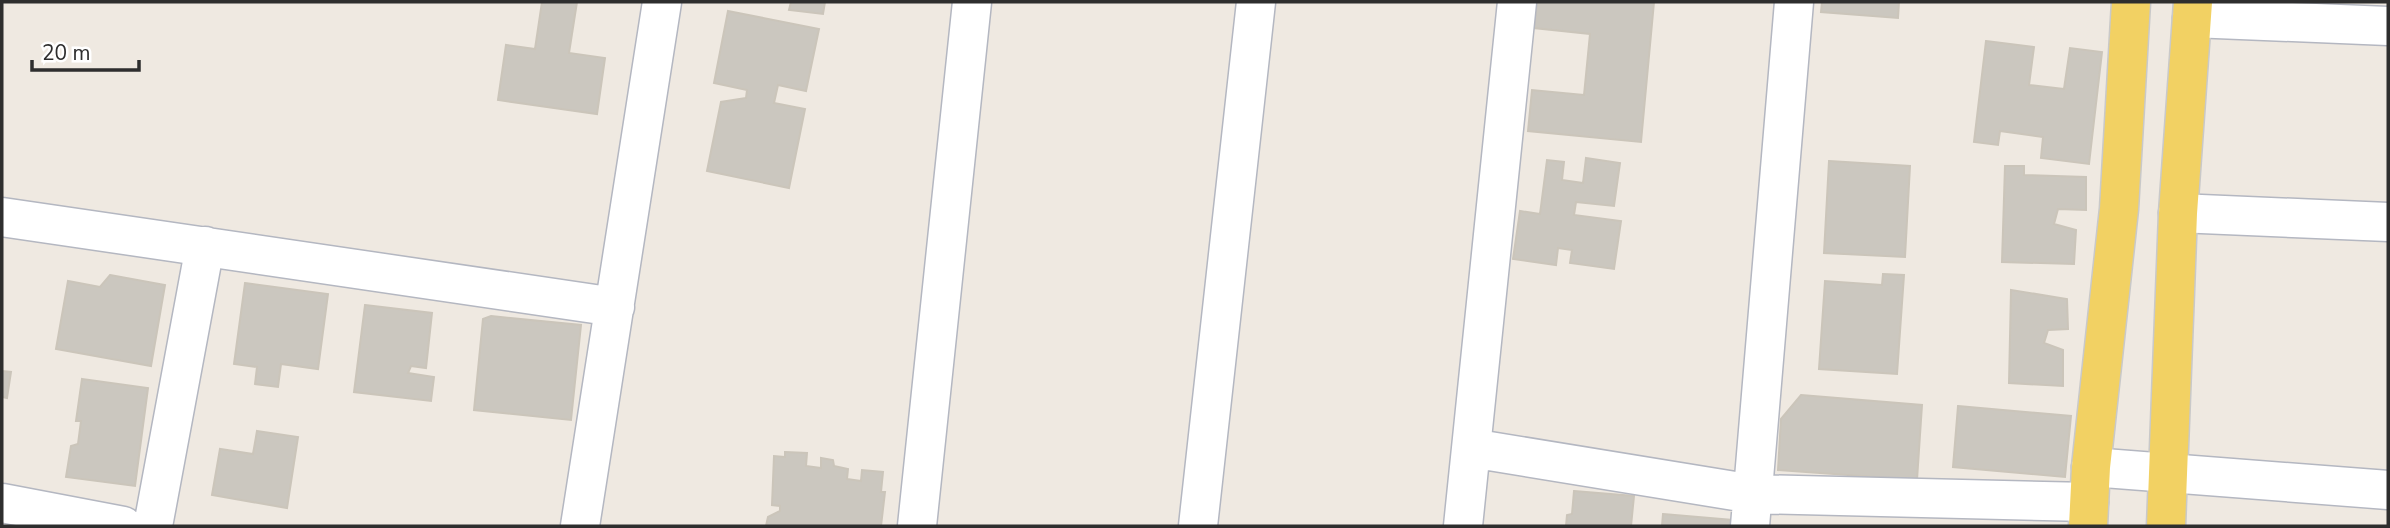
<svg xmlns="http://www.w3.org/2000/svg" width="2390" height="528" viewBox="0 0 2390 528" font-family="'Nunito Sans',sans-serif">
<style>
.building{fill:#cbc7bf;stroke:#cbc5ba;stroke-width:2}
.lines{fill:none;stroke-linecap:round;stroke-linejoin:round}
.minor-casing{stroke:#b4b7c1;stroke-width:41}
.major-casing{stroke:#c9c9c9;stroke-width:41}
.minor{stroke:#fff;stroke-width:38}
.major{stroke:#f2d163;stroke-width:38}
</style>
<rect width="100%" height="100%" fill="#efe9e1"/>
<path class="building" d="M542 2H577L569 53 605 58 597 114 498 100 506 45 535 49Z
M791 2H825L823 14 789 10Z
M1537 2H1654L1641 142 1528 131 1532 90 1584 95 1590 34 1534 28Z
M1822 2H1899L1898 18 1821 12Z
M728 11 819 29 806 91 778 85 774 103 805 109 789 188 707 171 721 102 746 98 747 90 714 83Z
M1986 41 2034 47 2029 85 2064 89 2070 48 2102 52 2089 164 2041 158 2043 137 2000 131 1998 145 1974 142Z
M1586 158 1620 163 1614 206 1576 202 1574 215 1621 221 1614 269 1570 263 1572 250 1558 248 1556 265 1513 259 1520 211 1540 214 1547 160 1564 162 1562 180 1583 183Z
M1829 161 1910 166 1905 257 1824 253Z
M2005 166H2024V175L2086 177V210L2058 209 2054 224 2076 230 2074 264 2002 262Z
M1883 274 1904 275 1897 374 1819 369 1825 281 1882 285Z
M110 275 165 285 151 366 56 349 68 281 100 287Z
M245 283 328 294 318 369 281 364 278 387 255 384 257 367 234 364Z
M2011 290 2067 299 2068 329 2048 330 2044 343 2063 350V386L2009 383Z
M365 305 432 313 426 368 411 366 408 373 434 377 431 401 354 392Z
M491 316 581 325 571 420 474 410 483 319Z
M2 371 11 372 7 398 2 397Z
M82 379 148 388 135 486 66 477 71 446 78 444 81 421H76Z
M1801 395 1922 405 1917 480 1778 470 1781 419Z
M1958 406 2071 416 2065 477 1953 467Z
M257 431 298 437 287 508 212 495 220 449 253 454Z
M785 452 807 453 806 466 821 468V458L833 460 834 466 848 469 847 479 861 481 862 470 883 472 881 492H885L881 526H766L768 517 780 511V506L772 505 774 456 785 457Z
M1574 491 1634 496 1631 526H1566L1567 515 1572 514Z
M1663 514 1744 521 1743 526H1662Z"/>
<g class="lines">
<g class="minor-casing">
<path id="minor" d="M2192 18 2388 26
M2178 213 2388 222
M2 217 615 307
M1471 448 1753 494 2089 502
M2091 467 2388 490
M2 503 123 526
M153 526 205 246
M580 526 662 2
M917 526 972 2
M1198 526 1256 2
M1463 526 1517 2
M1750 526 1794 2"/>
</g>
<g class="major-casing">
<path id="major" d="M2088 526 2091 467 2119 209 2131 2
M2166 526 2178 213 2193 2"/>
</g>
<use href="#minor" class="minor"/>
<use href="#major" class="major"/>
</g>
<rect width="2390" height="528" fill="none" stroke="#2e2e2e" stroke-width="7"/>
<path d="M32 60v10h107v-10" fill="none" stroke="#2e2e2e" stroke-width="3.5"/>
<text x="42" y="60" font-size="21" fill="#2e2e2e" stroke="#ffffff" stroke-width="5" paint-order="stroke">20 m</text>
</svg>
